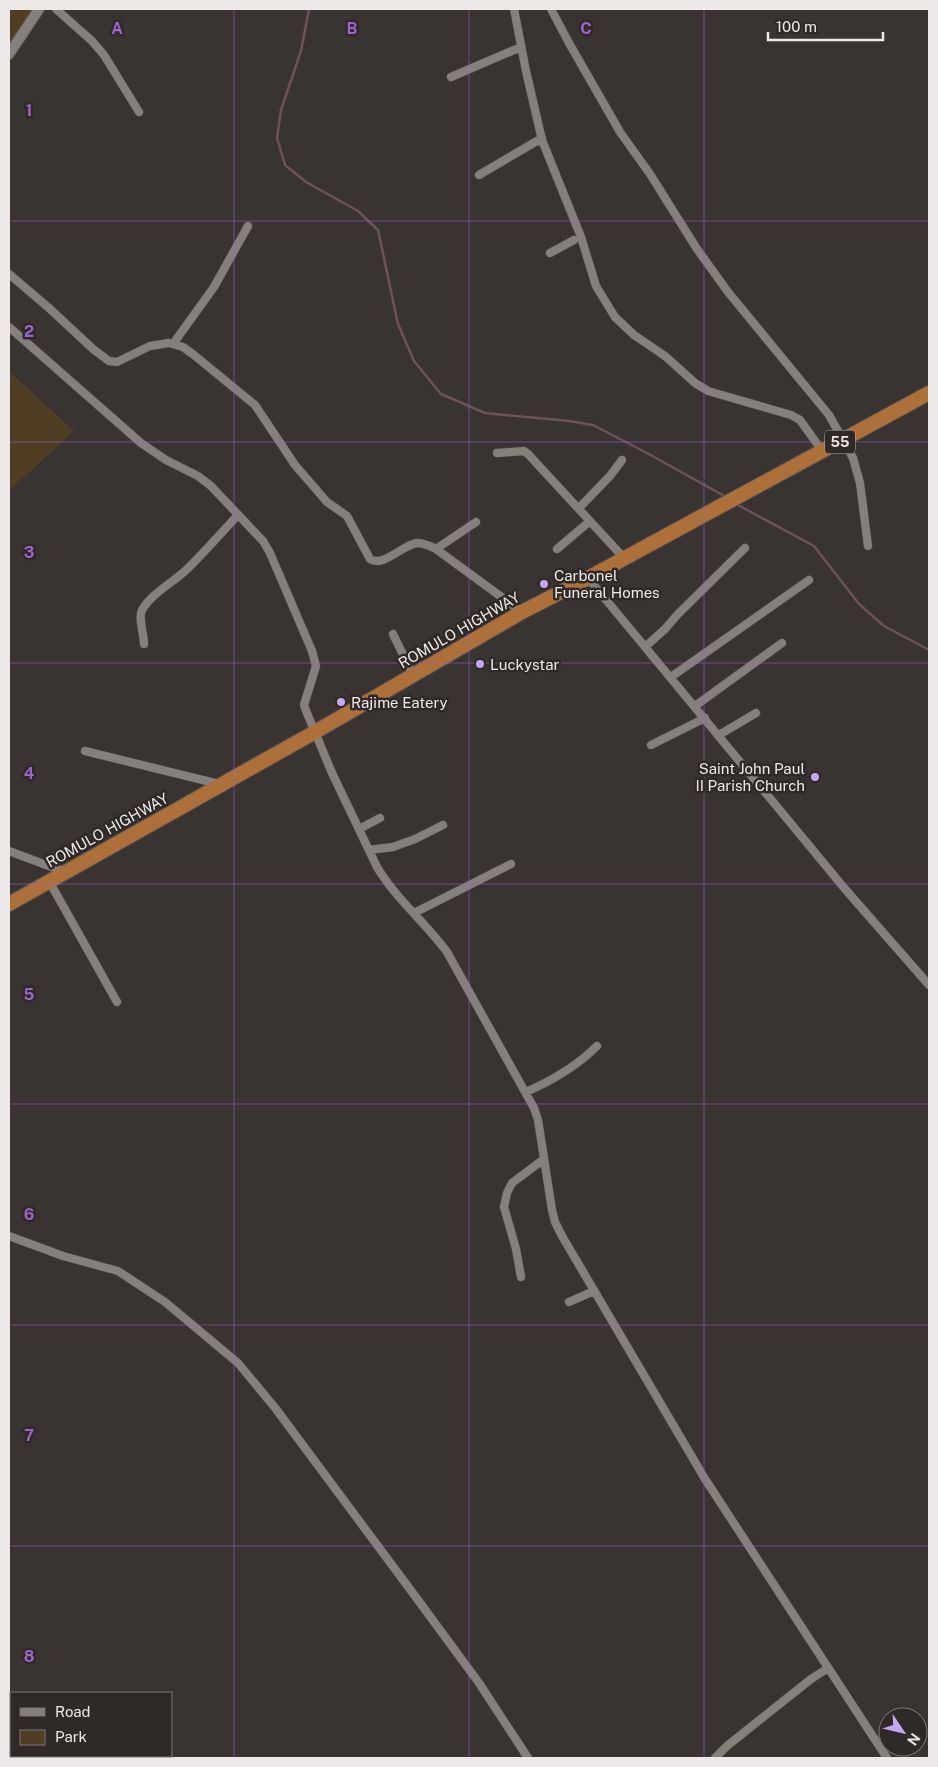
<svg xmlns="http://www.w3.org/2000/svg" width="938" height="1767" viewBox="0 0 938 1767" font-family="'Public Sans',sans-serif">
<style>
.green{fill:#4f3e23}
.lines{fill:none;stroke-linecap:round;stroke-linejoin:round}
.stream{stroke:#6c525b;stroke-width:2.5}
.minor-casing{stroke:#565150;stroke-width:9}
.tertiary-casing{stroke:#565150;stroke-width:12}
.trunk-casing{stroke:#565150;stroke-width:16}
.minor{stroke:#86807d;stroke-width:8}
.tertiary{stroke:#86807d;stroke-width:10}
.trunk{stroke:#ad703a;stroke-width:14}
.grid{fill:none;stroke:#9d65cb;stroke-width:1;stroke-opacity:0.55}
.poi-dot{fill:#c4a7f1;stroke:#2f2a28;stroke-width:2}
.labels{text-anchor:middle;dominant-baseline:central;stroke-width:5;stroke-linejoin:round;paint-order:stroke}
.shield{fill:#2f2a28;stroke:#b4b0ae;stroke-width:1}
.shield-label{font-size:14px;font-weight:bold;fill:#ede9e8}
.poi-label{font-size:15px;fill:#ede9e8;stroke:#2f2a28;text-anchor:start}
.street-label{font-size:15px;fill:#ede9e8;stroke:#2f2a28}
.grid-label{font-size:16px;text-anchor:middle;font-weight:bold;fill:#9d65cb;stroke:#2f2a28;stroke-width:5;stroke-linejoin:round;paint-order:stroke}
</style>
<rect width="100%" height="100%" fill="#393432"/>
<path class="green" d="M9 9H34L9 44Z
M9 371 74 431 9 491Z"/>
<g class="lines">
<path class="stream" d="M309 9 301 51 281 110 277 138 285 165 306 182 358 211 378 230 398 324 414 361 441 394 485 413 569 421 593 425 645 452 728 498
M736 504 814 546 859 604 884 626 929 650"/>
<g class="minor-casing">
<path id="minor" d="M56 9 92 41 104 55 139 112
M514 9 526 71 542 140 581 237 596 286 615 317 634 335 665 356 695 383 708 391 791 415 800 420 823 452
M551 9 569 43 620 132 650 174 697 249 728 292 829 415 853 458 860 483 868 546
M451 77 521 47
M479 175 542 138
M550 253 574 240
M9 274 49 308 93 349 109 361 117 362 150 346 169 343 183 347 194 355 255 405 295 465 327 502 347 516 370 559C383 568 402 545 417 543 425 543 430 546 436 549L522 612
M9 327 141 443 166 460 198 476 211 486 263 541 270 553 312 651 316 666 304 705 307 713 332 773 377 867C396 899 425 922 447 952L534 1108 538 1120 552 1210 555 1222 562 1236 705 1479 887 1758
M173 344 214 287 248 226
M497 453 524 451 528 454 624 558
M579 508 610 476 622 460
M436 549 476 522
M557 549 590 521
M588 578 845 889 929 985
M393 634 413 675
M144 644C144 634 138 618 142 610 151 594 172 583 185 571 204 553 220 534 238 515
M645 647 665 629 678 614 745 548
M671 677 809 580
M695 706 782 643
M719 735 756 713
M651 745 705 718
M85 751 219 784
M359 829 380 818
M369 850 393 847 415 839 443 825
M9 851 65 872
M49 881 117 1002
M414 913 511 864
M526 1092C551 1081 577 1066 597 1046
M9 1236 63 1256 118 1271 165 1302 238 1363 276 1409 418 1600 479 1683 528 1758
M521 1277 516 1249 504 1207 507 1193 512 1183 544 1159
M569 1302 594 1291
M715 1758 727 1746 811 1679 828 1668"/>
</g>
<g class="tertiary-casing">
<path id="tertiary" d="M9 54 39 9"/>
</g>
<g class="trunk-casing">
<path id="trunk" d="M9 904 315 732 522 612 588 578 929 393"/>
</g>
<use href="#minor" class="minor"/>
<use href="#tertiary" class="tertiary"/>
<use href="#trunk" class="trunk"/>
</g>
<path class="grid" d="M234 9V1758M469 9V1758M704 9V1758M9 221H929M9 442H929M9 663H929M9 884H929M9 1104H929M9 1325H929M9 1546H929"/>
<g class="poi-dot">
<circle cx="544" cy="584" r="5"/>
<circle cx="480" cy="664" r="5"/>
<circle cx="341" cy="702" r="5"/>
<circle cx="815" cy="777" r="5"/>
</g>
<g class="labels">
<rect class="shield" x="825" y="430.5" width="30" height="23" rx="4"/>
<g class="shield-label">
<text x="840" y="442">55</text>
</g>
<g class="poi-label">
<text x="554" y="575">Carbonel<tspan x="554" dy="17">Funeral Homes</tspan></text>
<text x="490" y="664">Luckystar</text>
<text x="351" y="702">Rajime Eatery</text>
<text x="805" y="768" text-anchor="end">Saint John Paul<tspan x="805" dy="17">II Parish Church</tspan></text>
</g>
<g class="street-label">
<text transform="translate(459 630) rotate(-30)">ROMULO HIGHWAY</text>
<text transform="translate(107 830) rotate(-29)">ROMULO HIGHWAY</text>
</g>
</g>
<g class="grid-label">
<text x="117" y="34">A</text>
<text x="352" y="34">B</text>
<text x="586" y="34">C</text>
<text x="29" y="116">1</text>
<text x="29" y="337">2</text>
<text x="29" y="558">3</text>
<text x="29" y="779">4</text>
<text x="29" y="1000">5</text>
<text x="29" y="1220">6</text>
<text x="29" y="1441">7</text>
<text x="29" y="1662">8</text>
</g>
<rect width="938" height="1767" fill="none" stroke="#ede9e8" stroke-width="20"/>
<rect x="10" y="1692" width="162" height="65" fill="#2f2a28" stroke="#7b7675"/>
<rect x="20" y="1708" width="25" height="8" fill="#86807d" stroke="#7b7675"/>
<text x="55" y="1717" font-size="15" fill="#ede9e8">Road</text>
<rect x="20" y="1730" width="25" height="15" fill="#4f3e23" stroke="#7b7675"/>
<text x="55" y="1742" font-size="15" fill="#ede9e8">Park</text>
<g transform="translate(903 1732) rotate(125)"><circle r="24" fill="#2f2a28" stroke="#7b7675"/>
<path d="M0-4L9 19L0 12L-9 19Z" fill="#c4a7f1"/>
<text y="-8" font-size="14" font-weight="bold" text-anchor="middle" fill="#ede9e8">N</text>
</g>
<path d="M768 32v8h115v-8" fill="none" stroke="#ede9e8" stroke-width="2.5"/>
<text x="776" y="32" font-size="15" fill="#ede9e8" stroke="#2f2a28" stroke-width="4" paint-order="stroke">100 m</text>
</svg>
